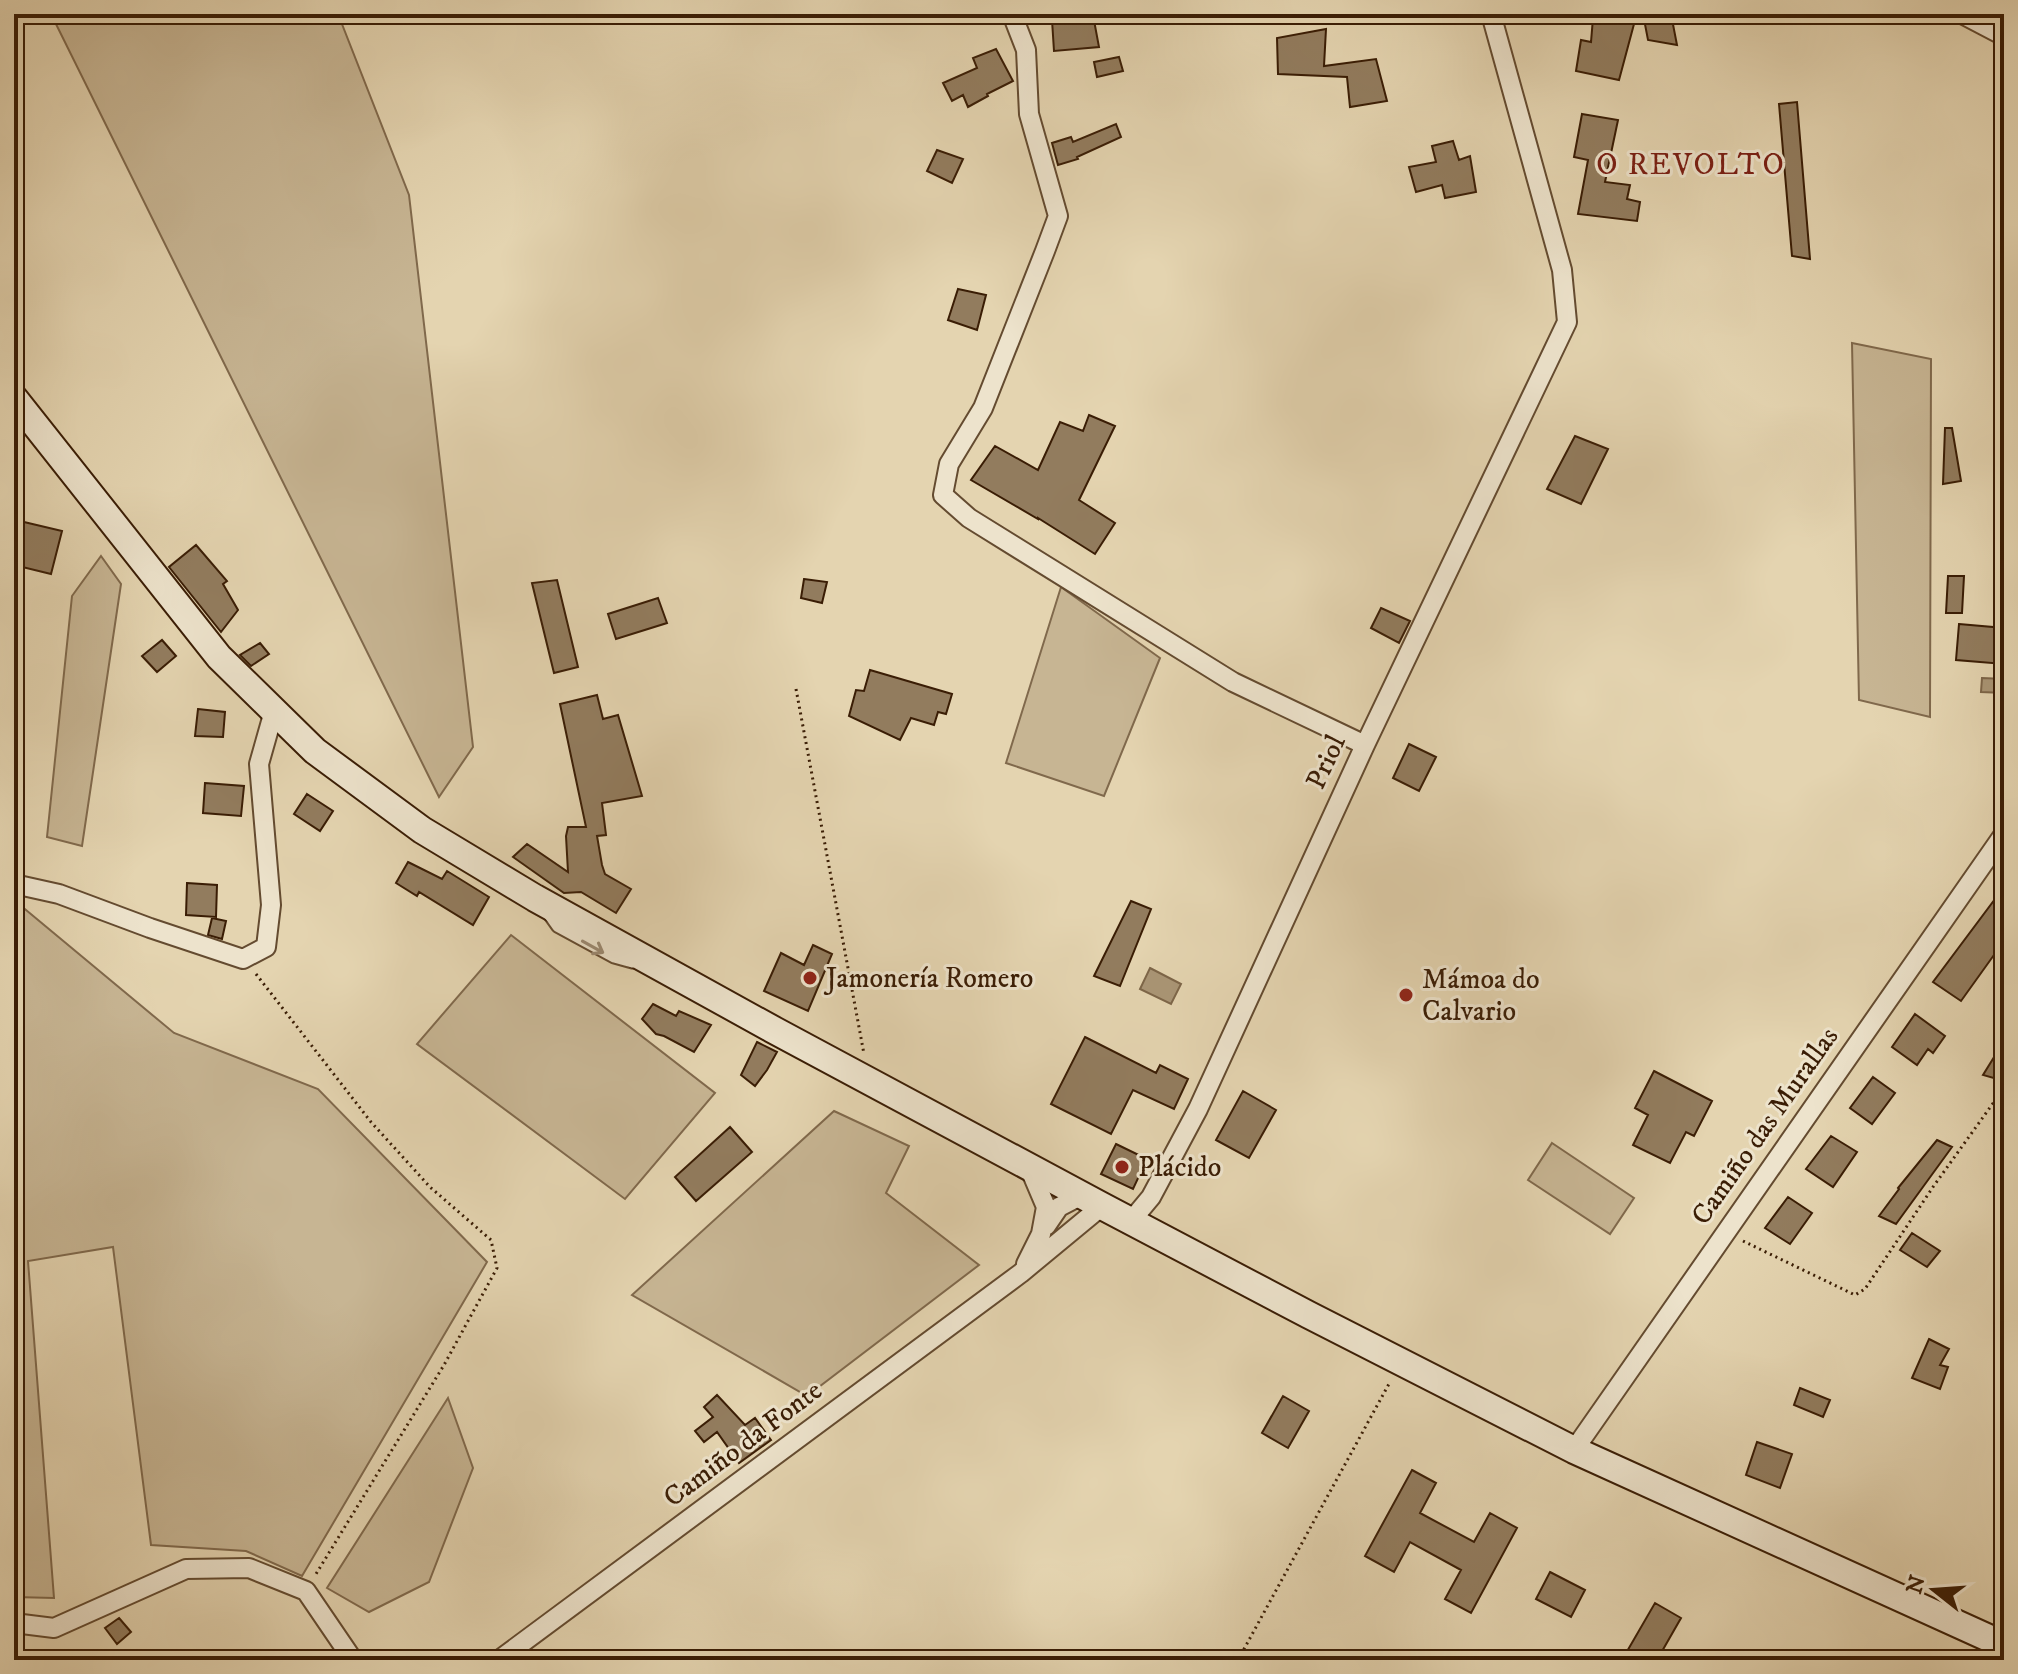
<svg xmlns="http://www.w3.org/2000/svg" width="2018" height="1674" viewBox="0 0 2018 1674" font-family="'IM FELL DW Pica',serif">
<style>
.green{fill:#c7b593;stroke:#80694c;stroke-width:2}
.water{fill:#aa9676;stroke:#7d6649;stroke-width:2}
.building{fill:#927c5e;stroke:#3a1d05;stroke-width:2}
.lines{fill:none;stroke-linecap:round;stroke-linejoin:round}
.service-casing{stroke:#644b30;stroke-width:13}
.minor-casing{stroke:#644b30;stroke-width:22}
.secondary-casing{stroke:#3a1d05;stroke-width:30}
.path{stroke:#3a1d05;stroke-width:3;stroke-dasharray:2 4;stroke-linecap:butt}
.service{stroke:#ede3cc;stroke-width:9}
.minor{stroke:#ede3cc;stroke-width:18}
.secondary{stroke:#ede3cc;stroke-width:26}
.oneway{stroke:#9c8a72}
.poi-dot{fill:#8f2418;stroke:#ede3cc;stroke-width:3}
.labels{text-anchor:middle;dominant-baseline:central;stroke-width:6;stroke-linejoin:round;paint-order:stroke}
.street-label{font-size:28px;fill:#3a1d05;stroke:#ede3cc}
.poi-label{font-size:28px;fill:#3a1d05;stroke:#ede3cc;text-anchor:start}
.neighbourhood-label{font-size:30px;letter-spacing:2px;fill:#7a1f14;stroke:#ede3cc}
</style>
<rect width="100%" height="100%" fill="#e4d4b0"/>
<filter id="stains"><feTurbulence type="fractalNoise" baseFrequency=".0025" numOctaves="4"/><feColorMatrix values="0 0 0 0 .2 0 0 0 0 .09 0 0 0 0 .02 0 0 0 .5 -.17"/></filter>
<radialGradient id="worn" r=".72"><stop offset=".6" stop-color="#630" stop-opacity="0"/><stop offset="1" stop-color="#630" stop-opacity=".3"/></radialGradient>
<path class="green" d="M51 14H338L409 195 473 747 439 797Z
M1852 343 1931 359 1930 717 1859 700Z
M101 556 121 584 82 846 47 837 72 596Z
M1061 587 1160 658 1104 796 1006 763Z
M14 900 174 1033 318 1089 487 1262 302 1576 246 1551 151 1545 113 1247 28 1261 54 1598 14 1597Z
M511 935 715 1093 625 1199 417 1044Z
M834 1111 909 1146 886 1193 979 1265 807 1396 632 1295Z
M1552 1143 1634 1198 1610 1234 1528 1180Z
M448 1398 473 1468 429 1582 369 1612 327 1588Z"/>
<path class="water" d="M1982 678 2004 679V693L1981 692Z
M1150 968 1181 984 1171 1004 1140 989Z"/>
<path class="building" d="M1643 14H1671L1677 45 1648 40Z
M1093 15 1099 47 1054 51 1052 20Z
M1593 18 1634 24 1619 80 1576 71 1581 40 1591 42Z
M1326 29 1324 66 1376 59 1387 101 1350 107 1347 77 1278 74 1277 38Z
M996 49 1013 81 987 94 988 96 968 107 963 95 952 101 943 83 977 68 973 58Z
M1119 57 1123 71 1097 77 1094 62Z
M1797 102 1810 259 1792 256 1779 104Z
M1582 114 1618 120 1605 182 1630 185 1627 199 1640 202 1637 221 1578 214 1588 160 1574 157Z
M1116 124 1121 137 1077 157 1078 159 1058 165 1052 143 1071 137 1073 142Z
M1453 141 1459 160 1470 156 1476 192 1445 198 1442 185 1416 192 1409 167 1436 162 1432 146Z
M937 150 963 159 952 183 927 171Z
M958 289 986 295 977 330 948 320Z
M1089 415 1115 426 1079 500 1115 523 1095 554 1038 518V519L971 480 995 446 1038 470 1060 422 1083 431Z
M1945 428H1952L1961 481 1943 484Z
M1575 436 1608 449 1581 504 1547 489Z
M24 522 62 531 51 574 14 565V536L20 538Z
M196 545 227 581 223 584 238 610 221 632 169 567Z
M1948 576H1964L1962 613H1946Z
M804 579 827 582 822 603 801 598Z
M557 580 578 667 554 673 532 583Z
M658 598 667 623 616 639 608 614Z
M1381 608 1410 621 1399 643 1371 628Z
M1959 624 2004 628V664L1956 660Z
M162 640 176 656 157 672 142 656Z
M260 643 269 654 251 666 240 655Z
M870 670 952 694 946 714 938 712 934 725 911 718 900 740 849 716 856 690 864 691Z
M597 695 603 719 618 715 642 796 602 803 606 835 597 836 602 865 605 874 631 889 616 913 581 892 564 893 513 857 527 844 568 872 566 836 568 827H586L560 704Z
M198 709 225 712 223 737 195 736Z
M1409 744 1436 757 1419 791 1393 778Z
M205 783 244 786 241 816 203 813Z
M307 794 333 811 320 831 294 814Z
M408 862 442 879 447 871 489 897 473 925 419 892 417 896 396 883Z
M187 883 217 885 216 917 186 915Z
M2004 887V941L1961 1001 1933 982Z
M1131 901 1151 909 1120 986 1094 976Z
M212 918 226 921 222 939 208 935Z
M813 945 832 954 808 1011 764 991 781 953 804 965Z
M653 1004 676 1016 679 1011 711 1025 694 1052 664 1036 656 1034 642 1019Z
M1915 1014 1945 1036 1933 1053 1928 1049 1917 1065 1892 1047Z
M1085 1037 1156 1073 1160 1065 1188 1079 1174 1109 1133 1090 1111 1134 1051 1104Z
M2004 1041V1081L1983 1075Z
M757 1042 777 1052 767 1070 755 1086 741 1075Z
M1654 1071 1712 1101 1694 1136 1686 1132 1670 1163 1633 1145 1648 1115 1635 1108Z
M1873 1077 1895 1093 1872 1124 1850 1108Z
M1243 1091 1276 1110 1249 1158 1216 1140Z
M730 1127 752 1152 696 1201 675 1177Z
M1831 1136 1857 1152 1833 1187 1806 1169Z
M1937 1140 1952 1147 1896 1224 1879 1216 1899 1189 1898 1188Z
M1116 1144 1147 1159 1133 1189 1101 1174Z
M1788 1197 1812 1213 1790 1244 1765 1228Z
M1912 1233 1940 1251 1927 1267 1900 1250Z
M1929 1339 1949 1349 1940 1365 1948 1367 1940 1389 1912 1378Z
M1800 1388 1830 1400 1823 1417 1794 1405Z
M717 1395 745 1425 755 1418 771 1440 739 1463 717 1432 704 1442 695 1431 713 1417 704 1407Z
M1283 1396 1309 1411 1288 1448 1262 1433Z
M1757 1442 1792 1454 1780 1488 1746 1475Z
M1412 1470 1436 1483 1420 1513 1474 1542 1490 1513 1517 1528 1471 1613 1445 1599 1461 1570 1410 1542 1394 1572 1365 1556Z
M1550 1572 1585 1590 1571 1617 1536 1599Z
M1655 1603 1681 1618 1657 1660H1622Z
M119 1618 131 1632 117 1644 105 1628Z"/>
<g class="lines">
<g class="service-casing">
<path id="service" d="M547 913 557 927 614 958 632 963"/>
</g>
<g class="minor-casing">
<path id="minor" d="M1012 14 1026 50 1029 114 1058 216 1045 251 983 408 949 464 943 495 969 518 1233 682 1365 745
M1962 14 2004 36
M14 884 59 894 150 928 243 959 266 947 271 905 259 764 274 711
M1131 1221 1151 1197 1198 1109 1365 745 1567 322 1562 270 1491 14
M1046 1226 1059 1207 1082 1195
M1026 1264 1041 1234 1046 1207 1029 1167
M1574 1450 2004 834
M14 1623 54 1628 186 1569 249 1568 306 1591 353 1660
M499 1660 1021 1273 1102 1206"/>
</g>
<g class="secondary-casing">
<path id="secondary" d="M14 398 219 657 315 751 422 830 535 898 772 1029 1102 1206 1309 1315 1574 1450 2004 1645"/>
</g>
<path class="path" d="M796 689 864 1054
M256 974 371 1122 430 1187 491 1240 497 1268 444 1365 316 1574
M1743 1241 1855 1295 1865 1289 1933 1187 2004 1088
M1238 1660 1390 1382"/>
<use href="#service" class="service"/>
<use href="#minor" class="minor"/>
<use href="#secondary" class="secondary"/>
</g>
<defs><path id="oneway-shaft" d="M-6 0H5M1.5-3L5.5 0L1.5 3" fill="none" stroke-width="1.6" stroke-linecap="round" stroke-linejoin="round" transform="scale(2)"/></defs>
<use class="oneway" href="#oneway-shaft" transform="translate(593 947) rotate(29)"/>
<g class="poi-dot">
<circle cx="810" cy="978" r="8"/>
<circle cx="1406" cy="995" r="8"/>
<circle cx="1122" cy="1167" r="8"/>
</g>
<g class="labels">
<g class="street-label">
<text transform="translate(1326 762) rotate(-65)">Priol</text>
<text transform="translate(1765 1126) rotate(-55)">Camiño das Murallas</text>
<text transform="translate(743 1444) rotate(-37)">Camiño da Fonte</text>
</g>
<g class="poi-label">
<text x="826" y="978">Jamonería Romero</text>
<text x="1422" y="979">Mámoa do<tspan x="1422" dy="32">Calvario</tspan></text>
<text x="1138" y="1167">Plácido</text>
</g>
<g class="neighbourhood-label">
<text x="1691" y="165">O REVOLTO</text>
</g>
</g>
<rect width="2018" height="1674" fill="none" stroke="#e4d4b0" stroke-width="48"/>
<rect x="16" y="16" width="1986" height="1642" fill="none" stroke="#3a1d05" stroke-width="4"/>
<rect x="24" y="24" width="1970" height="1626" fill="none" stroke="#3a1d05" stroke-width="2"/>
<g transform="translate(1934 1590) rotate(287)" stroke="#ede3cc" stroke-width="6" paint-order="stroke">
<path d="M0-6L14 30L0 20L-14 30Z" fill="#3a1d05"/>
<text y="-12" font-size="22" font-weight="bold" text-anchor="middle" fill="#3a1d05">N</text>
</g>
<rect width="100%" height="100%" filter="url(#stains)"/>
<rect width="100%" height="100%" fill="url(#worn)"/>
</svg>
